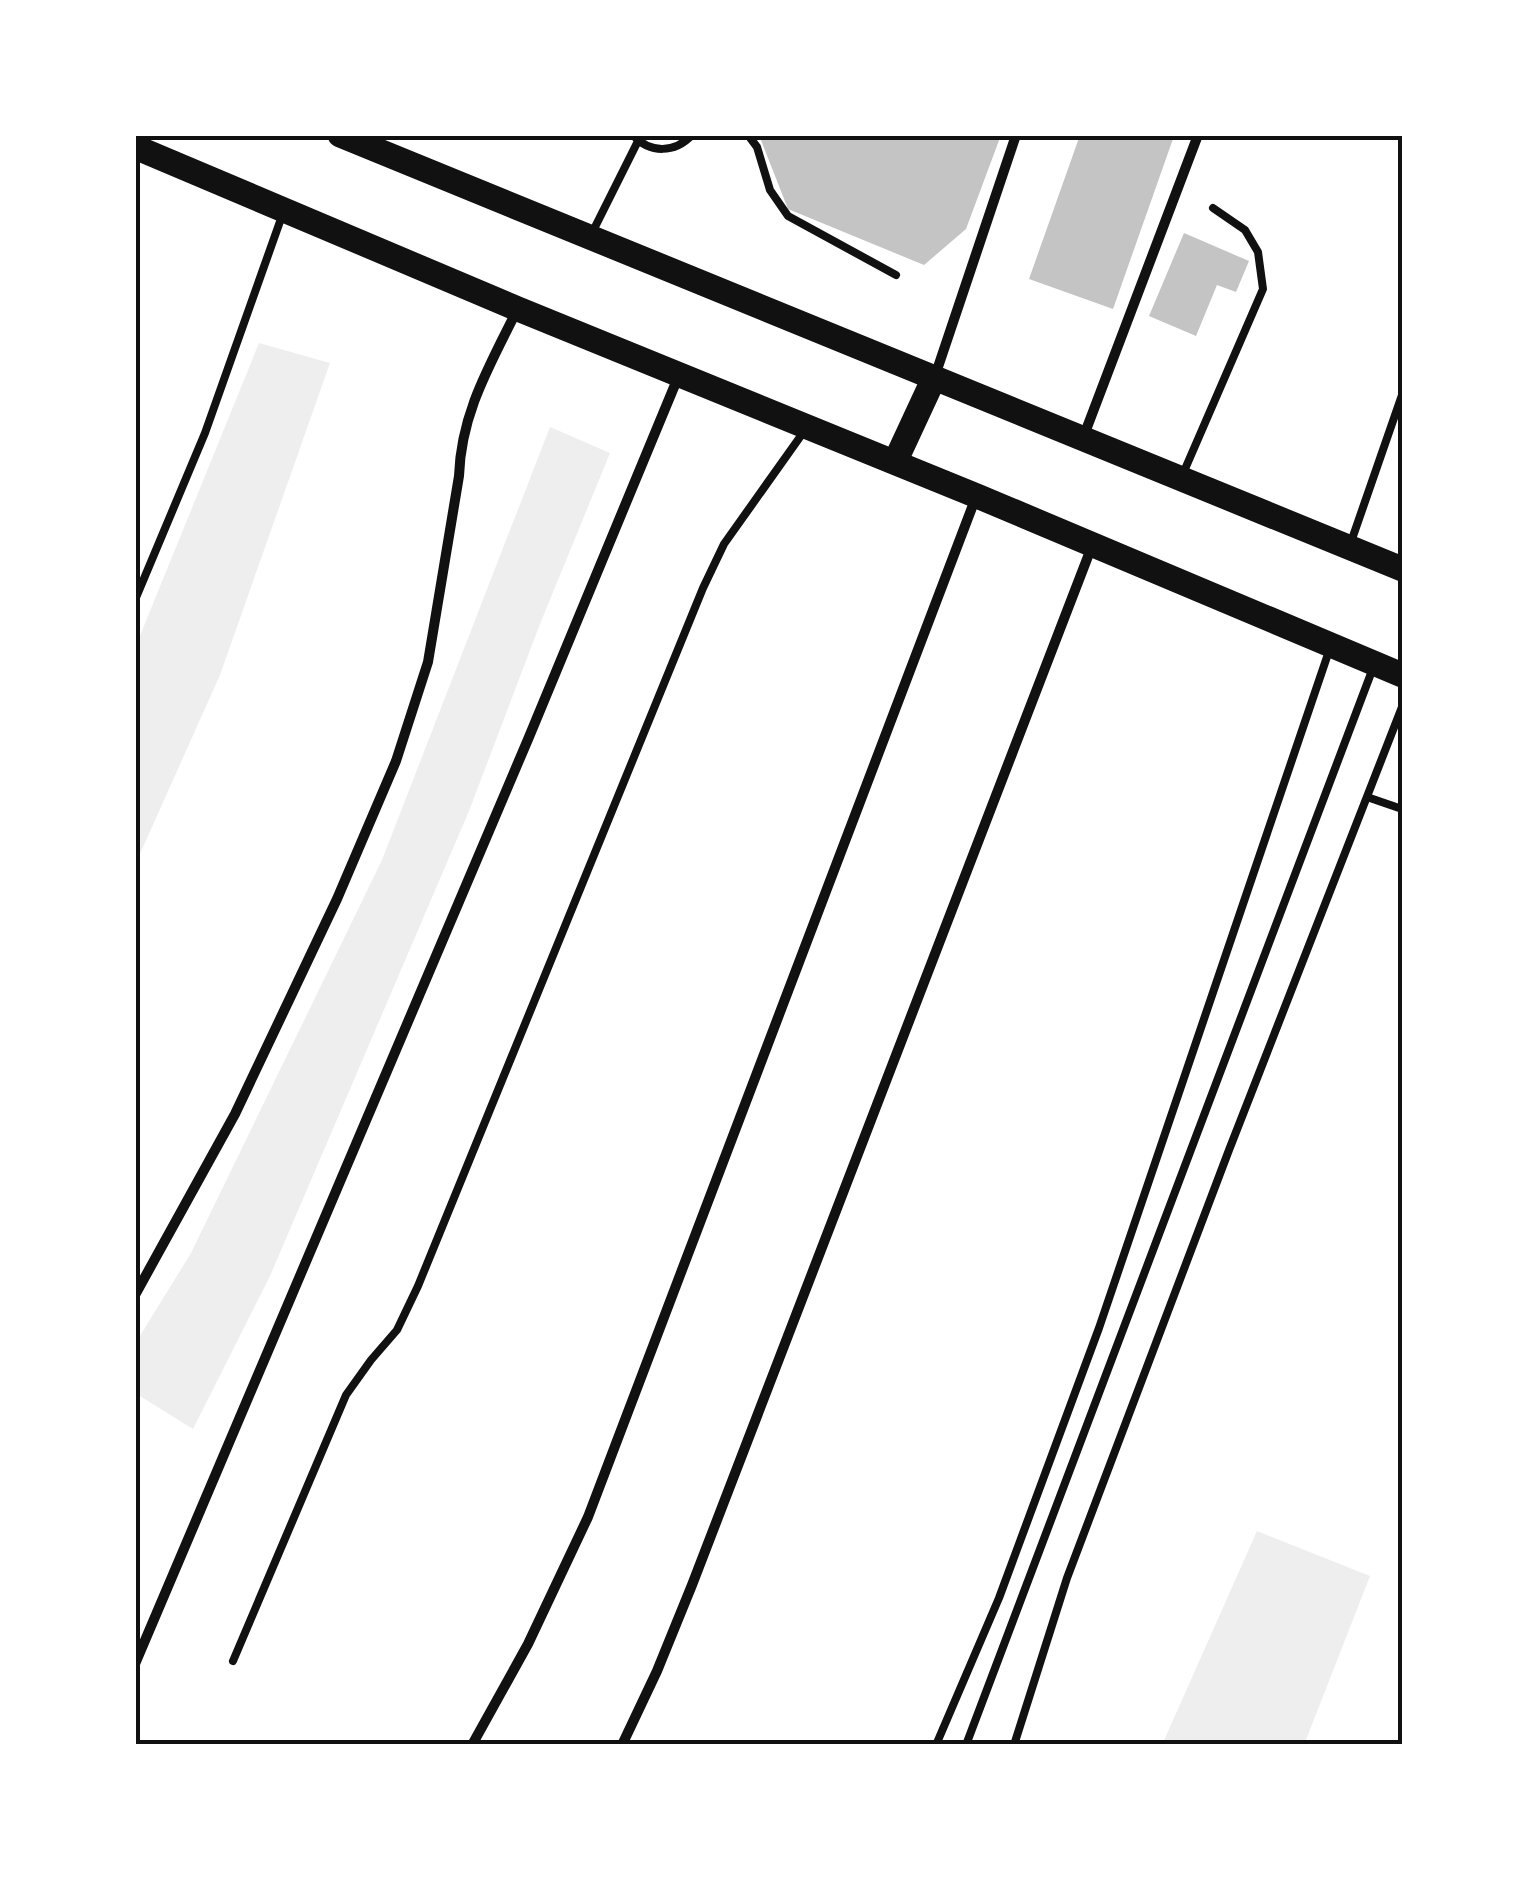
<svg xmlns="http://www.w3.org/2000/svg" width="1537" height="1880" viewBox="0 0 1537 1880" font-family="Karla,sans-serif">
<style>
.green{fill:#eee}
.building{fill:#c4c4c4}
.lines{fill:none;stroke-linecap:round;stroke-linejoin:round}
.service{stroke:#111;stroke-width:8}
.minor{stroke:#111;stroke-width:10}
.primary{stroke:#111;stroke-width:25}
.neatline{fill:none;stroke:#111;stroke-width:4}
</style>
<rect width="100%" height="100%" fill="#fff"/>
<path class="green" d="M259 343 330 363 220 675 135 865V648Z
M550 427 610 453 540 624 469 811 270 1276 193 1429 135 1393V1344L191 1253 382 860Z
M1257 1531 1370 1576 1304 1745H1162Z"/>
<path class="building" d="M759 135H1001L966 229 924 265 788 209Z
M1080 135 1174 136 1113 309 1029 279Z
M1184 233 1249 261 1236 292 1217 285 1196 336 1149 316Z"/>
<g class="lines">
<path class="service" d="M633 135C650 154 675 153 692 135
M748 135 757 147 770 190 788 216 896 275
M593 231 638 141
M1182 476 1263 289 1258 252 1245 230 1213 208
M1351 542 1402 395
M135 600 205 433 283 213
M1367 797 1402 809
M233 1661 346 1395 371 1360 397 1330 418 1286 703 588 724 544 805 430
M936 1745 999 1598 1099 1328 1330 648
M966 1745 1373 668
M1014 1745 1067 1578 1229 1150 1402 707"/>
<path class="minor" d="M935 376 1016 135
M1083 438 1198 135
M135 1295 235 1114 337 899 396 761 428 662 459 476C461 413 490 365 517 310
M135 1664 529 737 679 375
M472 1745 528 1644 588 1517 976 497
M622 1745 657 1671 692 1585 1092 546"/>
<path class="primary" d="M340 135 1402 569
M135 147 518 309 977 496 1402 675
M895 462 934 378"/>
</g>
<rect width="1537" height="1880" fill="none" stroke="#ffffff" stroke-width="275"/>
<rect x="138" y="138" width="1262" height="1604" class="neatline"/>
</svg>
